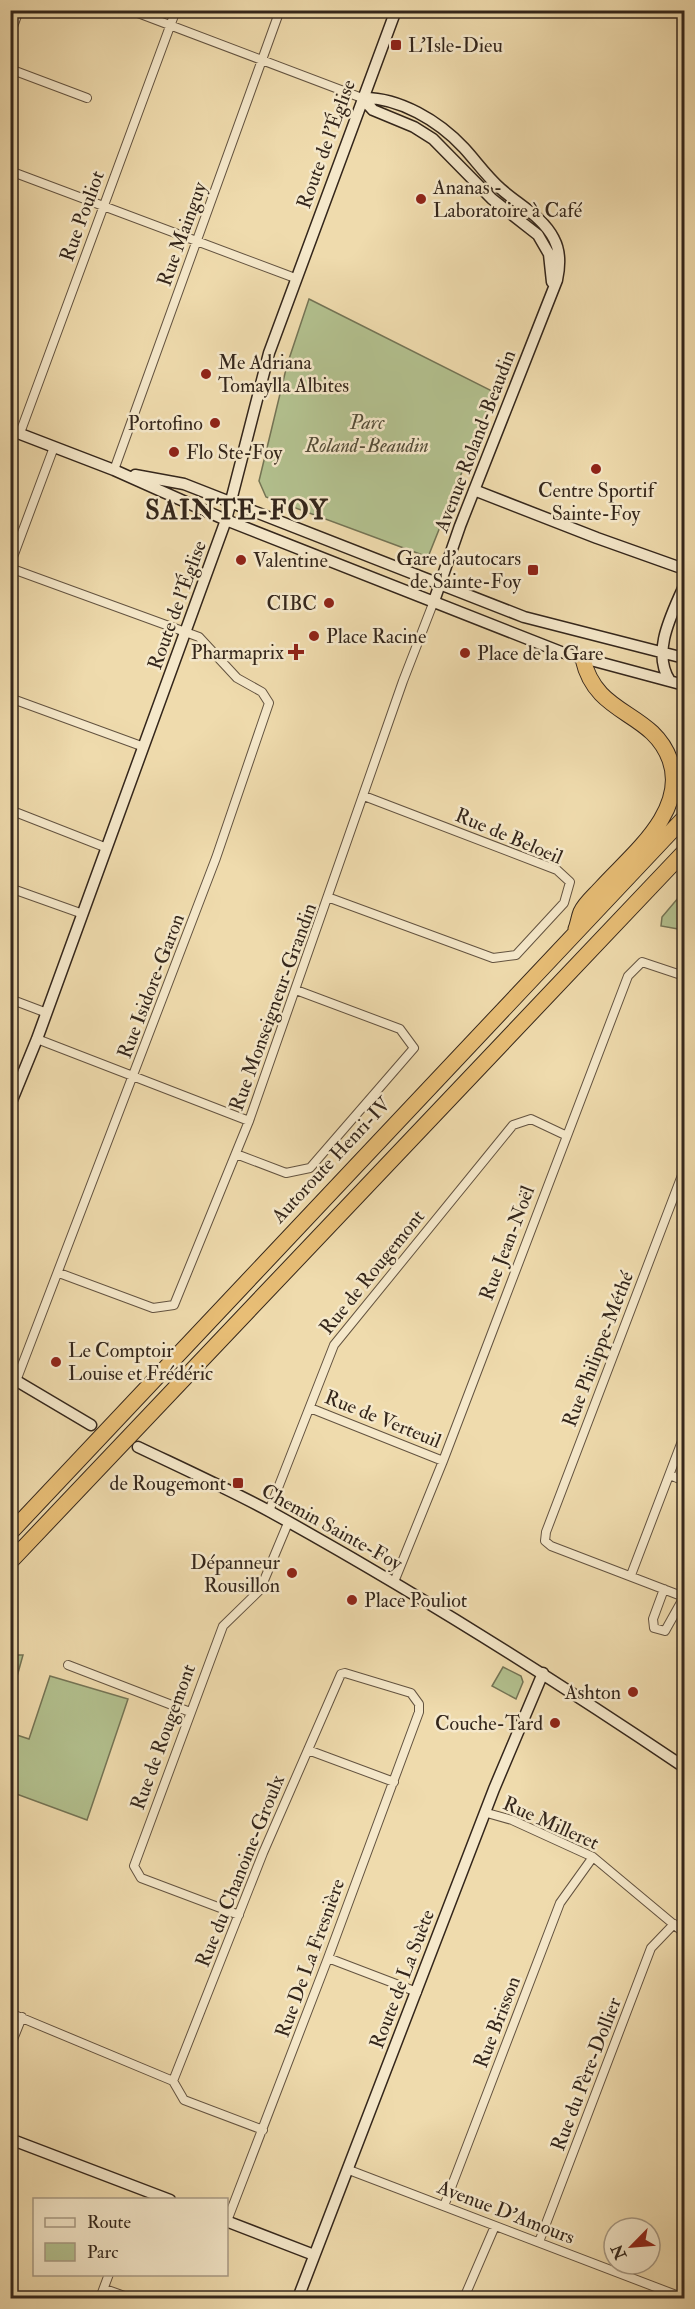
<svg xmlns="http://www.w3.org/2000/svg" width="695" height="2309" viewBox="0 0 695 2309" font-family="'IM FELL Double Pica',serif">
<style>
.green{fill:#b3c18f;stroke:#747455;stroke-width:1.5}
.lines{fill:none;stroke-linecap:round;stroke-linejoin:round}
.street-casing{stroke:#635340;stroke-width:10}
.secondary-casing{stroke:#34261b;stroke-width:13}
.highway-casing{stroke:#34261b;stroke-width:17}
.street{stroke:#f5e8ca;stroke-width:8}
.secondary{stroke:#f5e8ca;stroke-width:10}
.highway{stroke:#e8be76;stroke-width:15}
.poi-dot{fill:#8f2418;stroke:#f5e8ca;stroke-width:2}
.labels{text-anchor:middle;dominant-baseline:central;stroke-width:5;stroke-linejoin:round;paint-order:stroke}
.poi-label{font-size:20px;fill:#34261b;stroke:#f5e8ca;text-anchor:start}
.street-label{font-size:20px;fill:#34261b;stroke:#f5e8ca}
.park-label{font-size:20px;font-style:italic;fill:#544d38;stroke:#f5e8ca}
.district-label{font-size:26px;font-weight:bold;letter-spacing:1.5px;fill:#34261b;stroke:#f5e8ca}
</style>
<rect width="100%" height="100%" fill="#efdbad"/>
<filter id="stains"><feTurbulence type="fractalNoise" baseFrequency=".00333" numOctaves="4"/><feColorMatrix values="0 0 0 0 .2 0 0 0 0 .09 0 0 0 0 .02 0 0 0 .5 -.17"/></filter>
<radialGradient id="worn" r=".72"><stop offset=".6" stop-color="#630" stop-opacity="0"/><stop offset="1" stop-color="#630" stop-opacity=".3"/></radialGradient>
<path class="green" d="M309 299 494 392 428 557 266 497 259 481 287 365Z
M684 891V930L661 926 662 917Z
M11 1655H23L11 1698 10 1655Z
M503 1667 521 1676 523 1682 516 1699 492 1686Z
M50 1676 128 1699 87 1820 11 1792V1733L29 1739Z"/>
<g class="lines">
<g class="street-casing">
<path id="street" d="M130 10 362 98
M10 35 19 10
M10 69 87 98
M10 171 295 278
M20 433 176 10
M114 470 280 10
M10 565 54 447
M10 568 199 637 237 678 262 692 269 703 216 858 16 1381
M10 698 144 747
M10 810 107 848
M10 888 83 914
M330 898 493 958 516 955 564 903 570 882 557 870 364 796
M10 999 47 1013
M37 1039 249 1121
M236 1154 286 1173 310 1168 414 1048 400 1029 296 990
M684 1170 546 1532 545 1541 551 1546 684 1597
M59 1273 153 1308 174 1305 249 1121 403 681 434 601
M310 1408 443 1461
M670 1475 684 1481
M269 1511 334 1345 513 1125 531 1119 565 1135
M631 1575 684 1436
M394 1582 443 1461 628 976 642 962 684 976
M664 1589 653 1619 654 1628 665 1631 684 1597
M68 1665 190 1712
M308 1750 394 1782
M487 1813 512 1820 593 1857 684 1933
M239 1915 141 1878 134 1866 223 1626 260 1590 288 1523
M328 1958 417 1992
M10 2013 173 2081 184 2100 263 2130
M10 2047 22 2017
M173 2081 263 1853 341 1674 345 1673 411 1693 419 1704V1712L328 1958 227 2221
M349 2170 684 2298
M444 2206 560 1903 593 1857
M539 2242 651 1948 674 1924
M105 2289 130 2298
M100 2298 109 2274
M464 2298 495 2226"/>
</g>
<g class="secondary-casing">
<path id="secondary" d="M362 98C399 97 439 121 464 148 476 161 487 177 501 189 519 205 543 217 554 239 561 252 560 266 557 280L460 526 434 601
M362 98 373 110 414 127 433 139 492 199 538 235 549 254 552 282
M10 430 114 470 226 520 561 652 684 685
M135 475 184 484 524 617 684 658
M474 490 597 538 684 569
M670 681C651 652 672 614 684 586
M10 1105 37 1039 226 520 269 353 396 10
M10 1377 91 1425
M138 1447C182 1468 226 1488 269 1511 412 1590 549 1676 684 1767
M10 2139 170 2200
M226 2221 314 2255
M298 2298 494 1789 543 1673"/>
</g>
<g class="highway-casing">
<path id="highway" d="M576 929C578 924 579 917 581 912 585 903 595 895 602 887 632 854 688 811 670 760 652 710 596 717 583 659
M10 1533 684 818
M10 1562 684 852"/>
</g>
<use href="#street" class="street"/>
<use href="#secondary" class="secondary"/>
<use href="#highway" class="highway"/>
</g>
<g class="poi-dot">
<rect x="390" y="39" width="12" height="12" rx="3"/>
<circle cx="421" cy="199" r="6"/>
<circle cx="206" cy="374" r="6"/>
<circle cx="215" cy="423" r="6"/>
<circle cx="174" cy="452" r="6"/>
<circle cx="596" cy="469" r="6"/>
<circle cx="241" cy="560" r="6"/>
<rect x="527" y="564" width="12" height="12" rx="3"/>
<circle cx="329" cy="603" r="6"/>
<circle cx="314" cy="636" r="6"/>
<path d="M293 643h6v6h6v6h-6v6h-6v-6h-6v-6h6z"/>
<circle cx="465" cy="653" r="6"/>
<circle cx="56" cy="1362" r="6"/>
<rect x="232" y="1477" width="12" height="12" rx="3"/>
<circle cx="292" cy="1573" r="6"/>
<circle cx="352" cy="1600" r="6"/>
<circle cx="633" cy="1692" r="6"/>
<circle cx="555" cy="1723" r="6"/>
</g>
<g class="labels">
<g class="poi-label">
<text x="408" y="45">L'Isle-Dieu</text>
<text x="433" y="187">Ananas -<tspan x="433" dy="23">Laboratoire à Café</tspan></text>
<text x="218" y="362">Me Adriana<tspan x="218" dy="23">Tomaylla Albites</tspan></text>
<text x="203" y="423" text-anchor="end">Portofino</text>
<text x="186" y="452">Flo Ste-Foy</text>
<text x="596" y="490" text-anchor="middle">Centre Sportif<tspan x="596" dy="23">Sainte-Foy</tspan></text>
<text x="521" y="558" text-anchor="end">Gare d'autocars<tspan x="521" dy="23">de Sainte-Foy</tspan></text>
<text x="253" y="560">Valentine</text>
<text x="317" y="603" text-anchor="end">CIBC</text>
<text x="326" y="636">Place Racine</text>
<text x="284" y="652" text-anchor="end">Pharmaprix</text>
<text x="477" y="653">Place de la Gare</text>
<text x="68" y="1350">Le Comptoir<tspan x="68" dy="23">Louise et Frédéric</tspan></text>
<text x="226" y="1483" text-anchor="end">de Rougemont</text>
<text x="280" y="1562" text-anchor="end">Dépanneur<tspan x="280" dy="23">Rousillon</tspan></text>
<text x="364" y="1600">Place Pouliot</text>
<text x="621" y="1692" text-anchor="end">Ashton</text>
<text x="543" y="1723" text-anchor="end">Couche-Tard</text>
</g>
<g class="street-label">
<text transform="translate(326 144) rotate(-70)">Route de l'Église</text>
<text transform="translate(82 216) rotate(-70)">Rue Pouliot</text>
<text transform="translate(182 234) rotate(-70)">Rue Mainguy</text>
<text transform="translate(475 441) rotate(-69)">Avenue Roland-Beaudin</text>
<text transform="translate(177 605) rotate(-70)">Route de l'Église</text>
<text transform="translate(509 836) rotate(23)">Rue de Beloeil</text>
<text transform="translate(151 986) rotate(-69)">Rue Isidore-Garon</text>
<text transform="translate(273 1007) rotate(-70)">Rue Monseigneur-Grandin</text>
<text transform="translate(331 1160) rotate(-47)">Autoroute Henri-IV</text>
<text transform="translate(507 1243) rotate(-69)">Rue Jean-Noël</text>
<text transform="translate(372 1272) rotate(-51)">Rue de Rougemont</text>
<text transform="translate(598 1349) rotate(-69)">Rue Philippe-Méthé</text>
<text transform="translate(383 1419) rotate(22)">Rue de Verteuil</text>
<text transform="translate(332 1527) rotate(29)">Chemin Sainte-Foy</text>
<text transform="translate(163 1737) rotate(-70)">Rue de Rougemont</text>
<text transform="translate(551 1823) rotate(24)">Rue Milleret</text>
<text transform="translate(240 1871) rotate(-68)">Rue du Chanoine-Groulx</text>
<text transform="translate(310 1958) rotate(-70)">Rue De La Fresnière</text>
<text transform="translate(402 1979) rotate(-69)">Route de La Suète</text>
<text transform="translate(497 2022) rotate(-69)">Rue Brisson</text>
<text transform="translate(586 2074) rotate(-69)">Rue du Père-Dollier</text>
<text transform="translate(506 2212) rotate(21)">Avenue D'Amours</text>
</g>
<g class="park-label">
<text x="367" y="422">Parc<tspan x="367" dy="23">Roland-Beaudin</tspan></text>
</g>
<g class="district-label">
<text x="237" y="511">SAINTE-FOY</text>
</g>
</g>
<rect width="695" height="2309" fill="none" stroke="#efdbad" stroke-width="36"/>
<rect x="12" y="12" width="671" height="2285" fill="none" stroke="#34261b" stroke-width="3"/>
<rect x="18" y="18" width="659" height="2273" fill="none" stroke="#34261b" stroke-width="1.5"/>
<rect x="33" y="2198" width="195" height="78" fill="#f5e8ca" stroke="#a89a84" stroke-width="1.5"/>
<rect x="45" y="2218" width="30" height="9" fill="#f5e8ca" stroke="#a89a84" stroke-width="1.5"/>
<text x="87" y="2228" font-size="18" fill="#34261b">Route</text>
<rect x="45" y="2243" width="30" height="18" fill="#b3c18f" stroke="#a89a84" stroke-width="1.5"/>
<text x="87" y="2258" font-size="18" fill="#34261b">Parc</text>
<g transform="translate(632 2246) rotate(245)"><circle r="28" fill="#f5e8ca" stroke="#a89a84" stroke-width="1.5"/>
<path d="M0-4.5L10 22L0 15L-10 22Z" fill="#8f2418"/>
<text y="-9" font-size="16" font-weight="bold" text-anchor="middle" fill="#34261b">N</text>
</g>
<rect width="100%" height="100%" filter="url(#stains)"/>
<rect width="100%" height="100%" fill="url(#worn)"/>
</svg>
